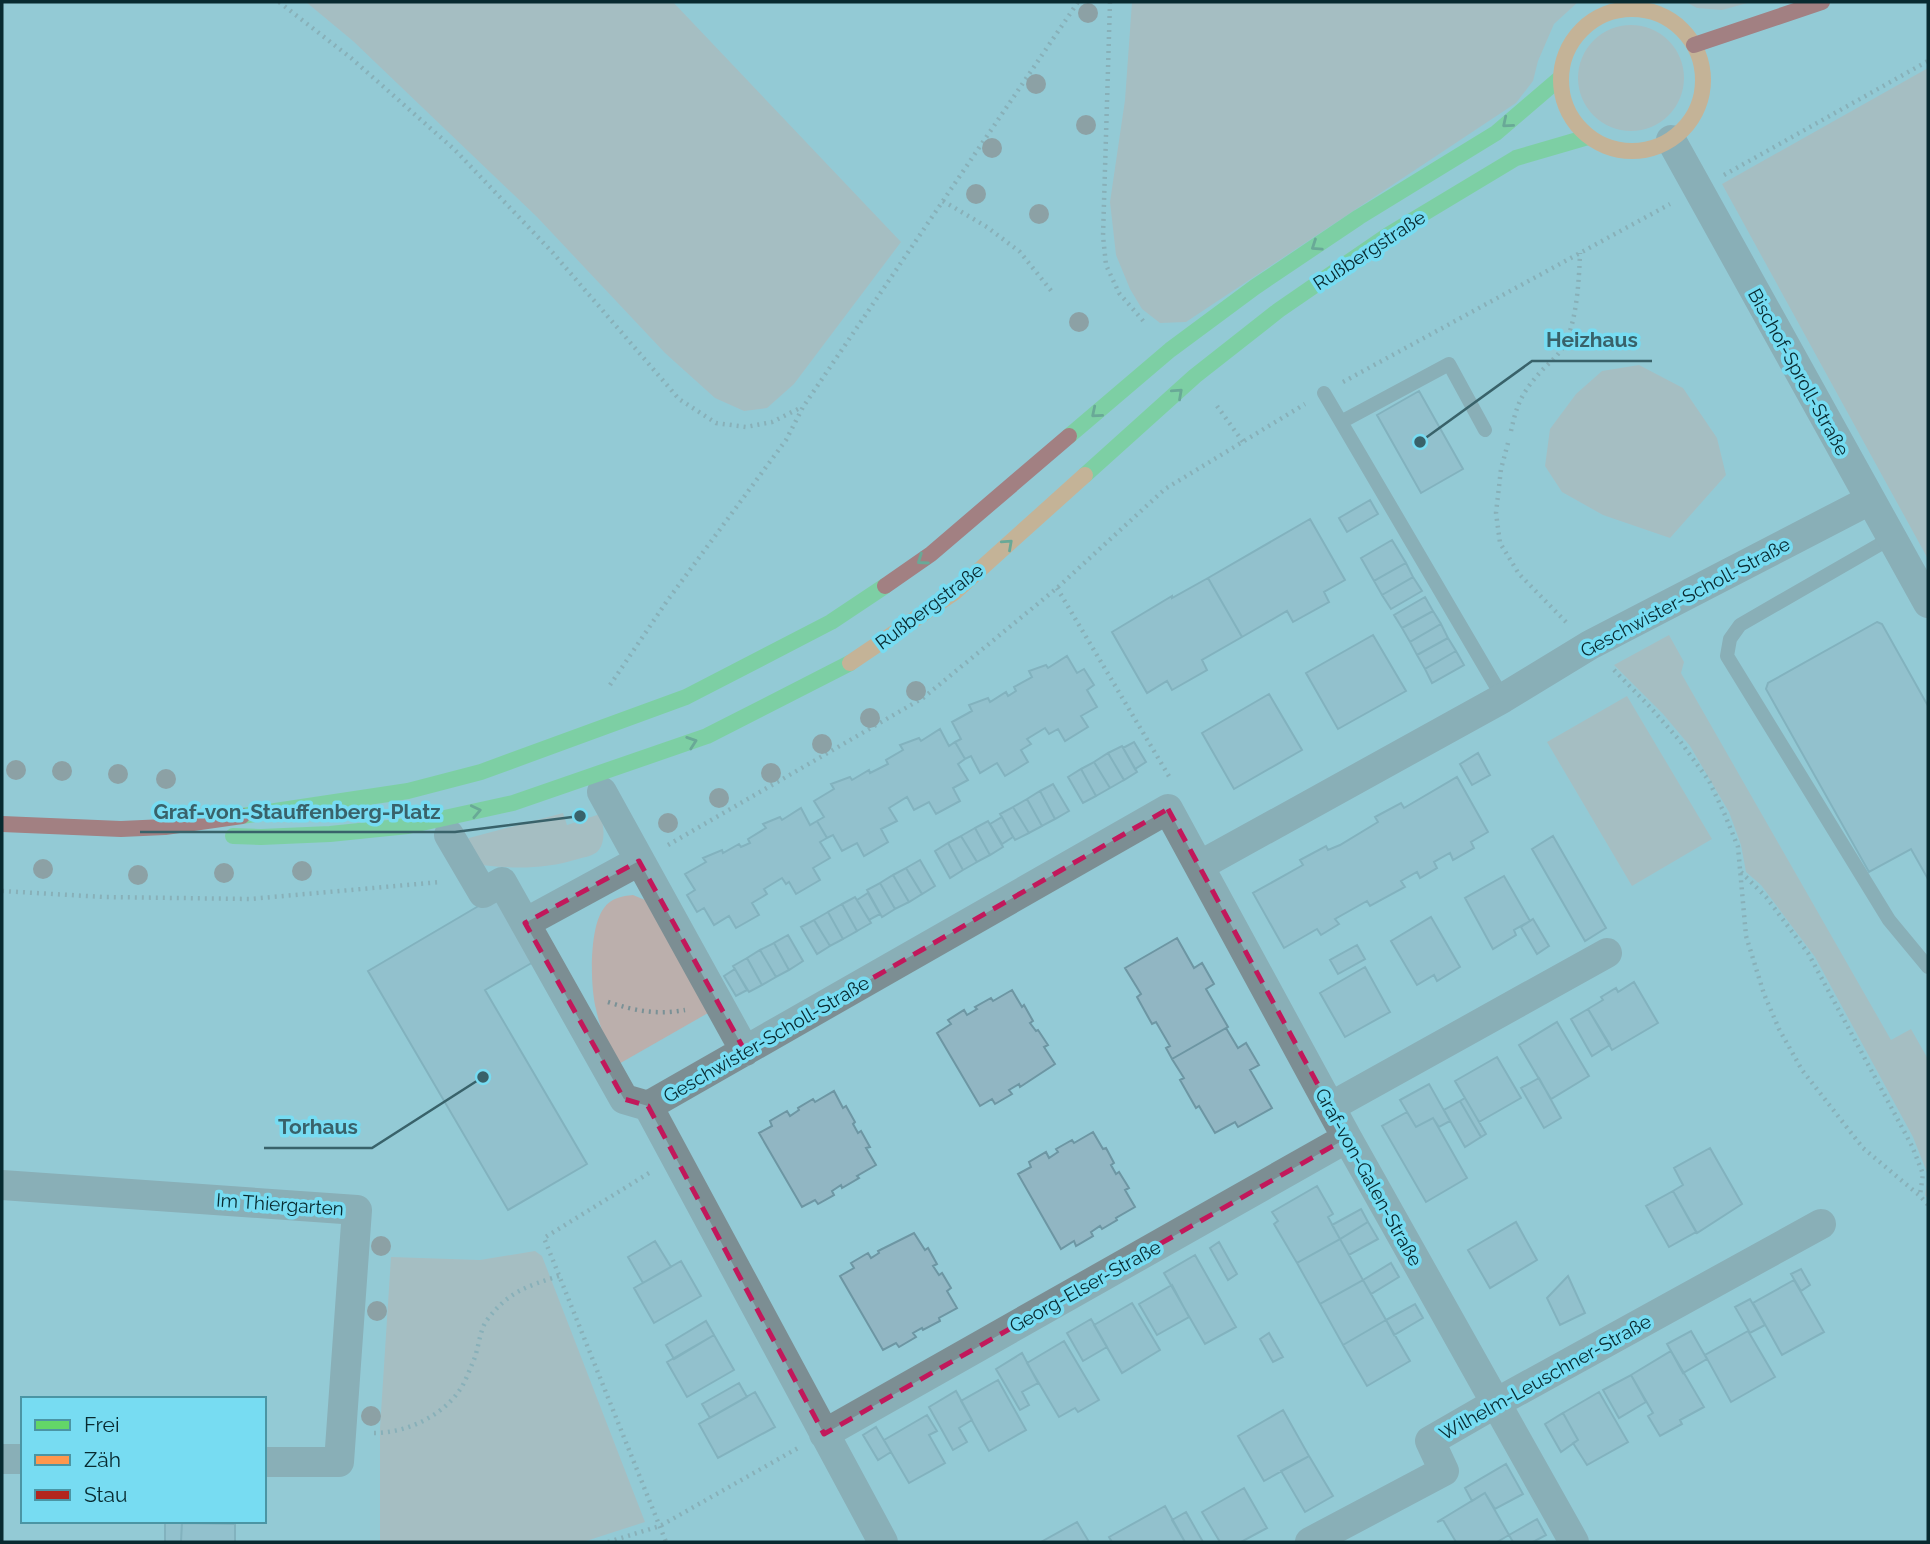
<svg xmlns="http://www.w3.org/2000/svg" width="1930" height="1544" viewBox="0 0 1930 1544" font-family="Raleway,sans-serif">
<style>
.green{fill:#bbafac}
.building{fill:#91b6c3;stroke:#6d96a3;stroke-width:2}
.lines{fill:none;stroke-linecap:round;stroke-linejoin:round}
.path{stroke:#7a9196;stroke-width:4.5;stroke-dasharray:2 5;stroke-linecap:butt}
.lane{stroke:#7c8e93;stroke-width:14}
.street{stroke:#7c8e93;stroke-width:30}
.fast{stroke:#63d668;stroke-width:16}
.slow{stroke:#ff974d;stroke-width:16}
.jam{stroke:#b3261e;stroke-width:16}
.tree{fill:#84706b}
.oneway{stroke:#36804c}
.marked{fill:none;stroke:#c2185b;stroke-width:5;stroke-dasharray:14 9;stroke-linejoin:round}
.labels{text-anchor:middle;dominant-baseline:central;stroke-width:7;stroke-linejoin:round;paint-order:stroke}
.street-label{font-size:19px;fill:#082a30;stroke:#77dcf2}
.leader{fill:none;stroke:#39626a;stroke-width:2.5}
.callout-dot{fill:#39626a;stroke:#77dcf2;stroke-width:2.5}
.callout-label{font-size:21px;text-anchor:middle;font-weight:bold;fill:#39626a;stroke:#77dcf2;stroke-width:7;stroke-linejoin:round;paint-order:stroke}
</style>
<rect width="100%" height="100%" fill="#93cad6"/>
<path class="green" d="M306 2H673L901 242 794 384 767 408 744 411 715 398 665 353 537 217 353 41Z
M1132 2H1578L1554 24 1538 61 1533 81 1516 103 1186 322 1160 323 1142 309 1130 289 1116 255 1110 202 1125 100Z
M1686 2H1751L1722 10 1697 8Z
M1578 78a53 53 0 1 1 106 0a53 53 0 1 1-106 0Z
M1928 68V559L1722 184Z
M1639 365 1683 388 1717 438 1726 475 1670 538 1603 515 1562 492 1545 466 1550 429 1576 394 1602 371Z
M1669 635 1684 662 1681 673 1891 1040 1911 1029 1928 1059V1199L1925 1195 1928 1175 1913 1137 1815 957 1761 885 1746 872 1741 845 1729 812 1690 746 1663 714 1614 665Z
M1627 696 1712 839 1632 886 1547 742Z
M563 813 567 825 600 814C604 824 606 842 598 851 593 856 585 857 578 859 546 869 514 869 481 865L466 842 469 838Z
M633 895 645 900 708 1013 617 1065C609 1047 600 1029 596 1009 590 986 589 927 604 908 611 898 622 896 633 895Z
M535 1251 542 1256 645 1522 583 1542H380V1428L391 1257 480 1260Z"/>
<path class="building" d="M1419 391 1463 469 1421 493 1377 415Z
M1370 500 1378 514 1347 532 1339 518Z
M1310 519 1345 580 1324 592 1329 602 1293 622 1287 611 1242 637 1208 578Z
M1392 540 1406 563 1374 581 1361 558Z
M1406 563 1413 577 1382 595 1374 581Z
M1413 577 1422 591 1391 609 1382 595Z
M1208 578 1242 637 1202 660 1207 670 1172 690 1167 681 1147 693 1112 632 1172 596V598Z
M1425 597 1433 611 1402 628 1394 615Z
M1433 611 1441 624 1410 642 1402 628Z
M1877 622 1882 624 1928 706V879L1911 849 1869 872 1766 689 1768 683Z
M1441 624 1448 638 1417 655 1410 642Z
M1373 635 1406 691 1338 729 1306 673Z
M1448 638 1456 651 1425 669 1417 655Z
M1456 651 1464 665 1432 683 1425 669Z
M1067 656 1077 673 1084 669 1094 685 1087 690 1097 707 1081 716 1088 727 1065 741 1058 729 1049 734 1045 728 1027 739 1031 744 1021 750 1028 762 1005 776 997 763 980 773 971 756 965 759 955 742 961 739 952 722 972 711 969 705 988 698 990 702 1006 692 1008 696 1016 691 1014 687 1032 677 1029 671 1046 665 1048 668Z
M1269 694 1302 750 1234 789 1202 733Z
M940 729 949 746 955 742 965 759 958 764 968 780 953 788 960 801 936 814 929 802 914 810 907 797 889 808 897 821 881 829 888 842 864 856 857 843 842 851 833 835 827 838 817 821 824 817 814 801 834 789 831 784 850 777 852 780 869 770 870 773 888 764 886 760 903 750 900 745 919 738 921 741Z
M1134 742 1146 762 1135 769 1123 748Z
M1122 746 1137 772 1124 780 1108 753Z
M1108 753 1124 780 1110 788 1094 762Z
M1478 753 1490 775 1472 785 1460 764Z
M1094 762 1110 788 1096 796 1081 769Z
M1081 769 1096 796 1083 803 1068 777Z
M1457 777 1488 832 1471 842 1474 848 1453 860 1450 853 1434 862 1437 868 1420 878 1417 872 1401 881 1405 887 1370 906 1367 901 1335 919 1339 924 1321 935 1317 929 1284 948 1253 893 1303 865 1300 860 1326 846 1328 850 1340 845 1378 822 1375 817 1401 803 1404 808Z
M1053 784 1069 811 1055 819 1040 791Z
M1040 791 1055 819 1042 826 1027 799Z
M1027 799 1042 826 1029 833 1013 807Z
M1013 807 1029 833 1015 840 1000 814Z
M801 808 810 825 817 821 827 838 820 842 830 858 813 868 820 880 796 894 789 882 786 884 782 878 764 889 767 894 752 903 759 915 736 928 729 916 714 925 704 908 697 912 687 895 695 890 685 874 706 862 703 858 722 850 723 853 739 844 741 847 750 843 748 839 766 828 763 824 780 817 782 820Z
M1002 817 1013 837 1002 844 990 824Z
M988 821 1003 847 990 855 975 828Z
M975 828 990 855 977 862 961 836Z
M961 836 977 862 963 870 948 843Z
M1553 836 1606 928 1585 941 1532 849Z
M948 843 963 870 950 878 935 851Z
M920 860 935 886 922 894 906 868Z
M906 868 922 894 909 902 893 875Z
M893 875 909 902 895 909 880 883Z
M1504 876 1530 921 1514 930 1516 935 1493 949 1465 898Z
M880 883 895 909 882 917 867 890Z
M504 891 542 957 485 990 587 1164 508 1210 368 971Z
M868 893 880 914 869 920 857 900Z
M855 897 871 923 857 931 842 904Z
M842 904 857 931 843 939 828 912Z
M828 912 843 939 830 946 814 920Z
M1431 917 1460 967 1437 981 1434 975 1417 985 1391 941Z
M1533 919 1549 946 1537 954 1521 927Z
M814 920 830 946 817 954 801 927Z
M788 935 803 961 789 970 774 943Z
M1177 938 1194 968 1202 963 1214 984 1206 989 1228 1027 1172 1059 1166 1048 1170 1046 1156 1022 1152 1024 1137 997 1141 994 1125 968Z
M774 943 789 970 776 977 760 950Z
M1357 945 1365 959 1338 974 1330 960Z
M760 950 776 977 762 985 747 958Z
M747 958 762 985 749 992 733 966Z
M1365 967 1390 1012 1345 1037 1320 993Z
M735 969 747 990 736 996 724 976Z
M1634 982 1658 1023 1612 1050 1588 1009 1603 1000 1601 997 1616 988 1618 992Z
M1012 990 1022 1007 1024 1005 1033 1021 1030 1023 1036 1031 1038 1030 1048 1045 1044 1047 1055 1064 1020 1087 1019 1084 1009 1090 1012 1094 995 1104 992 1099 980 1106 937 1033 951 1024 948 1020 964 1010 967 1015 977 1009 975 1007 991 998 993 1001Z
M1588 1009 1610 1045 1592 1056 1571 1019Z
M1557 1022 1589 1076 1551 1099 1519 1045Z
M1226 1028 1238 1048 1246 1043 1259 1065 1250 1070 1272 1108 1238 1127 1235 1122 1215 1133 1199 1106 1196 1108 1180 1080 1184 1078 1172 1059Z
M1497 1057 1521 1098 1479 1122 1455 1081Z
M1539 1078 1561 1118 1544 1128 1521 1088Z
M1429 1084 1450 1121 1439 1127 1433 1118 1416 1127 1400 1100Z
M834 1091 843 1108 846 1106 855 1122 853 1124 858 1133 861 1131 870 1147 866 1148 876 1165 857 1176 859 1178 842 1188 841 1185 832 1191 834 1195 818 1204 815 1200 802 1207 759 1133 772 1126 770 1121 787 1111 790 1116 799 1110 798 1108 813 1099 815 1102Z
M1465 1098 1486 1134 1481 1137 1460 1101Z
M1460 1101 1481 1137 1465 1147 1444 1110Z
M1407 1112 1416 1127 1433 1118 1467 1178 1426 1202 1382 1126Z
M1093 1132 1103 1149 1106 1148 1114 1163 1111 1165 1116 1174 1119 1172 1129 1188 1125 1190 1135 1207 1116 1218 1117 1220 1102 1229 1100 1226 1091 1232 1093 1236 1076 1246 1074 1241 1061 1249 1018 1174 1031 1167 1029 1162 1046 1152 1049 1158 1058 1152 1056 1149 1072 1140 1074 1143Z
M1710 1148 1742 1204 1697 1233 1673 1191 1683 1185 1674 1168Z
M1317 1186 1333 1214 1328 1217 1340 1239 1297 1263 1274 1224 1278 1221 1272 1212Z
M1673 1191 1696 1232 1669 1247 1646 1206Z
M1361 1209 1368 1222 1340 1239 1332 1225Z
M1368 1222 1378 1239 1349 1255 1340 1239Z
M1516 1222 1537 1260 1490 1288 1468 1250Z
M914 1233 925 1250 928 1248 937 1264 933 1266 939 1275 942 1273 951 1288 947 1291 957 1308 939 1318 940 1321 923 1330 922 1328 913 1333 916 1337 899 1347 896 1343 883 1350 840 1276 854 1268 851 1263 868 1253 871 1258 879 1253 878 1251Z
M1340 1239 1363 1280 1320 1304 1297 1263Z
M655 1241 671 1267 643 1283 628 1257Z
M1219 1242 1237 1274 1228 1280 1210 1248Z
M1195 1255 1236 1327 1205 1344 1164 1273Z
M681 1261 701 1296 654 1323 634 1288Z
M1391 1263 1399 1277 1371 1294 1363 1280Z
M1801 1269 1810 1285 1801 1291 1791 1274Z
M1568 1276 1585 1313 1560 1325 1547 1298Z
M1363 1280 1386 1320 1343 1345 1320 1304Z
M1794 1280 1824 1332 1782 1355 1753 1303Z
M1172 1285 1189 1317 1157 1335 1139 1304Z
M1750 1299 1765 1325 1750 1333 1735 1307Z
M1132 1303 1160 1350 1122 1373 1094 1325Z
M1415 1304 1423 1318 1394 1335 1386 1320Z
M1091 1319 1107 1347 1083 1361 1067 1333Z
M1386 1320 1410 1361 1367 1386 1343 1345Z
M706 1321 714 1335 674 1359 666 1345Z
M1691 1331 1707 1359 1683 1373 1667 1344Z
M1748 1331 1775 1377 1731 1402 1705 1355Z
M1269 1333 1283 1357 1273 1362 1260 1339Z
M714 1335 734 1370 687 1397 667 1362Z
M1064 1341 1099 1400 1078 1412 1075 1408 1059 1417 1027 1363Z
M1671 1351 1704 1407 1680 1420 1682 1424 1660 1436 1648 1416 1653 1413 1631 1375Z
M1022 1353 1038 1383 1022 1392 1029 1405 1020 1410 996 1369Z
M1631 1375 1646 1402 1619 1418 1603 1390Z
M998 1380 1026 1430 989 1451 961 1401Z
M739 1383 747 1397 710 1418 702 1404Z
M956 1391 972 1420 959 1428 967 1442 953 1450 929 1407Z
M755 1392 775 1427 718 1458 699 1424Z
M1599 1392 1628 1442 1587 1465 1573 1443 1578 1440 1563 1413Z
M1283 1410 1309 1456 1264 1481 1238 1436Z
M1563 1413 1578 1440 1561 1452 1545 1424Z
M927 1415 937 1431 929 1435 945 1463 909 1483 884 1440Z
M876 1427 891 1452 878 1460 863 1435Z
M1309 1456 1333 1496 1305 1512 1281 1471Z
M1506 1464 1523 1494 1495 1509 1485 1493 1472 1501 1465 1488Z
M1244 1488 1267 1528 1241 1542H1220L1202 1512Z
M1485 1493 1509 1535 1497 1542H1456L1443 1520 1437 1522Z
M1165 1506 1185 1542H1112L1109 1537Z
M1186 1512 1203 1542H1185L1172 1520Z
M1537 1519 1546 1535 1533 1542H1513L1509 1535Z
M165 1521H182L181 1542H165Z
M1077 1522 1089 1542H1041Z
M182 1523 235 1524V1542H181Z"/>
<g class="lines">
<path class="path" d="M279 2 351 58 455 150 553 253 679 399 716 423 746 427 772 422 802 407
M1110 2 1103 236 1106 265 1119 293 1145 323
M1724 175 1928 61
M943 201 987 227 1020 252 1053 293
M1343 382 1670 204
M1217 406 1243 442
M1511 431C1516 408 1520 396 1536 377 1544 367 1555 359 1562 349 1577 325 1579 280 1580 253
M1508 443 1501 469 1496 513 1500 543 1519 574 1566 622
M1057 588 1170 778
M1614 670 1650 707 1680 741 1709 781 1725 815 1738 847 1746 936 1764 994 1779 1029 1802 1070 1863 1148 1920 1196 1928 1205
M610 685 667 601 786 440 803 407 1078 2
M668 845 923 698 1057 588 1165 489 1305 404
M1741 872 1766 897 1808 953 1912 1146 1923 1174 1920 1195
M2 891 104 897 250 899 440 882
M608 1002C635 1011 657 1015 685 1010
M649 1173 544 1238 666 1542
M374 1433C405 1433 441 1417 459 1391 465 1383 469 1371 473 1362 479 1349 479 1331 487 1320 508 1292 527 1286 559 1276
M608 1542 660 1526 798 1448"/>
<path class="lane" d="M1324 393 1503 698
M1341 422 1449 364 1485 430
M1891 538 1740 625 1730 639 1727 656 1889 920 1928 967"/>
<path class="street" d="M1671 140 1928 603
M602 792 745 1051
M449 835 483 893 502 882 624 1099 648 1106
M1199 866 1503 698 1590 645 1870 500
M525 923 639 861
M1330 1107 1607 953
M2 1185 357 1210 339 1462H264
M824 1434 1347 1138
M2 1459H23
M883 1542 648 1106 1168 809 1347 1138 1574 1542
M1310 1542 1444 1471 1430 1441 1496 1403 1821 1224"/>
<path class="fast" d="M1069 436 1170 350 1255 287 1359 217 1496 133 1559 79
M1085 475 1195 376 1279 310 1388 235 1516 158 1588 137
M242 816 408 791 481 772 686 697 831 622 885 586
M233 836 261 837 330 834 408 826 513 803 707 736 850 663"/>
<path class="slow" d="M1561 80a71 71 0 1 1 142 0a71 71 0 1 1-142 0Z
M850 663 955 592 1085 475"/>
<path class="jam" d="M1694 45 1822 2
M885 586 931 554 1069 436
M2 824 121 829 165 827 242 816"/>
</g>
<g class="tree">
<circle cx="1088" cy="13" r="10"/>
<circle cx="1036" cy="84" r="10"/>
<circle cx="1086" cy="125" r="10"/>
<circle cx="992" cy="148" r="10"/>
<circle cx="976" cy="194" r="10"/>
<circle cx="1039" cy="214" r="10"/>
<circle cx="1079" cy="322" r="10"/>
<circle cx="916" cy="691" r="10"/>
<circle cx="870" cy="718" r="10"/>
<circle cx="822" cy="744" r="10"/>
<circle cx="16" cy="770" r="10"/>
<circle cx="62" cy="771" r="10"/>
<circle cx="771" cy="773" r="10"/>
<circle cx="118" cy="774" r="10"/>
<circle cx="166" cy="779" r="10"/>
<circle cx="719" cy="798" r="10"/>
<circle cx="668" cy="823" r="10"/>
<circle cx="43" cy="869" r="10"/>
<circle cx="302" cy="871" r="10"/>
<circle cx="224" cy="873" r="10"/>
<circle cx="138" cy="875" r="10"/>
<circle cx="381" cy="1246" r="10"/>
<circle cx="377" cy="1311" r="10"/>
<circle cx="371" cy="1416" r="10"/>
</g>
<defs><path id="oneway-chevron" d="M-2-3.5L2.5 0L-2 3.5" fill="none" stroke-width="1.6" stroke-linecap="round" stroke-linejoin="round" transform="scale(1.75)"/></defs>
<g class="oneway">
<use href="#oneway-chevron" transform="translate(1507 123) rotate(140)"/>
<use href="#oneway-chevron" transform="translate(1316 246) rotate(146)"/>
<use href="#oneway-chevron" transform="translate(1178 393) rotate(-42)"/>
<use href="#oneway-chevron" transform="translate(1096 413) rotate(140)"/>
<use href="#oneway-chevron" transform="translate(1008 544) rotate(-42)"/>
<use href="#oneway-chevron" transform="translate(922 560) rotate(145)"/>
<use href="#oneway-chevron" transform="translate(692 742) rotate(-19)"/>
<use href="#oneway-chevron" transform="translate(476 811) rotate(-12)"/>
</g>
<path d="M0 0H1930V1544H0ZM1168 809 1347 1138 824 1434 648 1106 624 1099 525 923 639 861 745 1051Z" fill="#93cad6" fill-opacity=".55" fill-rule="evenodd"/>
<path class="marked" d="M1168 809 1347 1138 824 1434 648 1106 624 1099 525 923 639 861 745 1051Z"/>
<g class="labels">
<g class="street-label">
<text transform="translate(1369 250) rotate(-33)">Rußbergstraße</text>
<text transform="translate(1799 372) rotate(61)">Bischof-Sproll-Straße</text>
<text transform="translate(1685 597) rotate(-28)">Geschwister-Scholl-Straße</text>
<text transform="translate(929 606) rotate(-37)">Rußbergstraße</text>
<text transform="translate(766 1039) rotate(-30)">Geschwister-Scholl-Straße</text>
<text transform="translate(1369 1177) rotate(61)">Graf-von-Galen-Straße</text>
<text transform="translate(280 1204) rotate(4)">Im Thiergarten</text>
<text transform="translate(1085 1286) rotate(-29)">Georg-Elser-Straße</text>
<text transform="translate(1545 1377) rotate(-29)">Wilhelm-Leuschner-Straße</text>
</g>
</g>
<path class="leader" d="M1420 442L1532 361H1652M580 816L455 832H140M483 1077L372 1148H264"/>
<g class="callout-dot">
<circle cx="1420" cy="442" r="7"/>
<circle cx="580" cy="816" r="7"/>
<circle cx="483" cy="1077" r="7"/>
</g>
<g class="callout-label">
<text x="1592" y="347">Heizhaus</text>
<text x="297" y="819">Graf-von-Stauffenberg-Platz</text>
<text x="318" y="1134">Torhaus</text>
</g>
<rect width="1930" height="1544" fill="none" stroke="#082a30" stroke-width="7"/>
<rect x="21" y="1397" width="245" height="126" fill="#77dcf2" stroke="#4b95a4" stroke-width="2"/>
<rect x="35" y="1420" width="35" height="10" fill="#63d668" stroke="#4b95a4" stroke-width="2"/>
<text x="84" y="1432" font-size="21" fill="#082a30">Frei</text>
<rect x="35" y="1455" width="35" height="10" fill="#ff974d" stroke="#4b95a4" stroke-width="2"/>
<text x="84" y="1467" font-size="21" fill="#082a30">Zäh</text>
<rect x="35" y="1490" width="35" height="10" fill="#b3261e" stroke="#4b95a4" stroke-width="2"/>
<text x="84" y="1502" font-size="21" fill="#082a30">Stau</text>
</svg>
